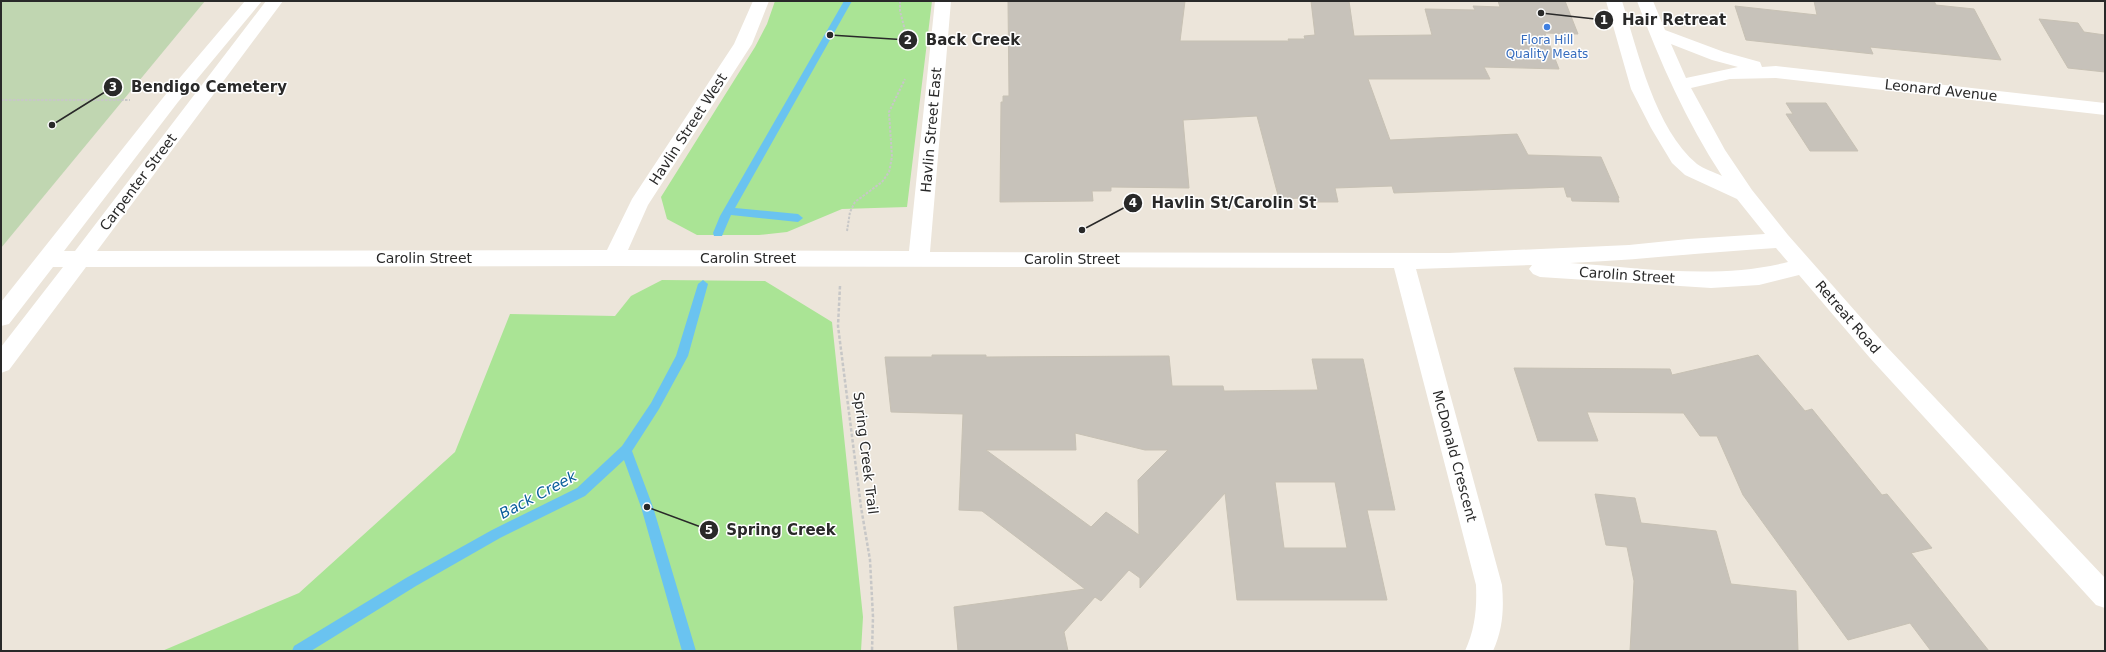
<svg xmlns="http://www.w3.org/2000/svg" width="2106" height="652" viewBox="0 0 2106 652" font-family="'DejaVu Sans',sans-serif">
<style>
.green{fill:#aae495}
.cemetery{fill:#c0d6b1}
.lines{fill:none;stroke-linecap:round;stroke-linejoin:round}
.stream{fill:#6ac3f0;fill-rule:evenodd}
.building{fill:#c7c2ba;stroke:#c7c1b4;fill-rule:evenodd}
.path-far1{stroke:#c7c7c7;stroke-width:2;stroke-dasharray:2.5 1.5;stroke-linecap:butt}
.path{stroke:#c7c7c7;stroke-width:2.5;stroke-dasharray:3.5 2;stroke-linecap:butt}
.minor{fill:#fff;fill-rule:evenodd}
.shop-dot{fill:#3f7fe0;stroke:#fff;stroke-width:1.5}
.labels{text-anchor:middle;dominant-baseline:central;stroke-width:3;stroke-linejoin:round;paint-order:stroke}
.far-shop-label{font-size:12px;fill:#366cbe;stroke:#fff}
.street-label{font-size:14px;fill:#292929;stroke:#fff}
.water-label{font-size:15px;font-style:italic;fill:#0b5f9b;stroke:#fff}
.leader{fill:none;stroke:#292929;stroke-width:1.5}
.callout-dot{fill:#292929;stroke:#fff;stroke-width:1.5}
.mark-label{font-size:12px;text-anchor:middle;font-weight:bold;fill:#fff}
.callout-label{font-size:15px;text-anchor:middle;font-weight:bold;fill:#292929;stroke:#fff;stroke-width:3;stroke-linejoin:round;paint-order:stroke}
</style>
<rect width="100%" height="100%" fill="#ece5da"/>
<path class="green" d="M775 1H932L907 207 842 209 787 232 759 235H697L667 219 661 197 755 47 767 24Z
M662 280 765 281 832 322 863 617 861 651H162L299 593 455 452 510 314 615 316 631 296Z"/>
<path class="cemetery" d="M1 1H205L1 248Z"/>
<g class="lines">
<path class="stream" d="M844 1H852L735 208 798 214 803 218 798 222 731 215 722 236H714L713 233 720 216Z
M703 280 708 284 688 356 659 409 632 451 653 507 696 651H682L641 507 624 460 585 496 500 538 416 586 311 651H292L294 646 406 578 492 530 577 488 622 446 651 403 676 356 698 284Z"/>
</g>
<path class="building" d="M1008 1H1185L1180 41H1289L1288 39H1305L1304 36 1315 35 1311 1H1349L1354 36 1432 35 1425 9 1475 10 1473 6 1500 7 1498 1H1565L1578 34 1545 33 1559 69 1484 67 1490 79H1368L1390 140 1517 134 1528 155 1601 157 1619 198H1618L1619 202 1572 201 1571 197H1567L1564 187 1394 193 1392 186 1335 188 1338 202H1303L1302 198 1279 199 1257 116 1183 120 1189 188 1111 187V191H1092L1093 201 1000 202 1001 102H1003V96H1009Z
M1814 1H1934L1936 5 1974 9 2001 60 1870 47 1873 54 1746 40 1735 6 1817 15Z
M2039 19 2078 23 2084 32 2105 35V72L2068 68Z
M1786 103H1826L1858 151H1810L1786 114H1793Z
M932 355H986V357L1169 356 1172 386H1223L1224 391 1318 390 1312 359H1363L1395 510H1367L1387 600H1237L1225 493 1140 588V578L1129 570 1101 601 1095 597 1064 632 1068 651H958L954 607 1085 589 982 511 959 510 963 414 891 412 885 357H932ZM1075 433 1145 450H1168L1138 480 1139 535 1106 512 1091 527 986 450H1076ZM1275 482H1335L1347 548H1284Z
M1758 355 1805 411 1812 409 1882 495 1887 494 1932 548 1911 553 1989 651H1931L1910 623 1848 640 1743 495 1717 436H1700L1682 411 1683 413 1587 412 1598 441H1538L1514 368 1670 369 1672 375Z
M1595 494 1635 498 1641 523 1716 531 1731 584 1796 591 1798 651H1630L1634 581 1627 547 1606 545Z"/>
<g class="lines">
<path class="path-far1" d="M900 1V11L908 42
M1 100H130
M847 231 850 212 855 202 882 182 889 172 892 157 889 112 905 79"/>
<path class="path" d="M840 286 838 326 861 507 870 560 873 617 872 651"/>
<path class="minor" d="M245 1H262L178 102 64 251H75L266 1H283L97 251 607 250 632 199 734 44 753 1H769L752 44 648 205 628 250 909 251 935 1H951L930 252 1449 253 1629 245 1688 239 1765 234 1737 199 1685 175 1672 163 1651 128 1631 89 1606 1H1622C1638 52 1655 129 1697 164 1704 169 1714 172 1722 176 1686 121 1660 62 1637 1H1653L1665 30 1724 52 1760 62 1762 67 1776 66 2105 103V115L1776 78 1730 79 1691 88 1725 150 1752 190 1788 235 1886 346 2105 578V608L2096 605 1870 358 1799 275 1759 285 1711 288 1540 277 1533 274 1529 269 1532 265 1416 269 1502 585C1504 609 1503 629 1493 651H1465C1475 629 1477 609 1476 585L1394 268 614 266 86 267 9 370 1 373V347L63 267H53L9 324 1 326V302L166 94ZM1671 44 1712 60 1738 67 1686 78ZM1776 248 1788 262C1717 280 1643 268 1570 263 1639 260 1707 252 1776 248Z"/>
</g>
<circle class="shop-dot" cx="1547" cy="27" r="4"/>
<g class="labels">
<g class="far-shop-label">
<text x="1547" y="40">Flora Hill<tspan x="1547" dy="14">Quality Meats</tspan></text>
</g>
<g class="street-label">
<text transform="translate(1941 90) rotate(6)">Leonard Avenue</text>
<text transform="translate(688 129) rotate(-57)">Havlin Street West</text>
<text transform="translate(931 130) rotate(-85)">Havlin Street East</text>
<text transform="translate(138 182) rotate(-53)">Carpenter Street</text>
<text x="424" y="258">Carolin Street</text>
<text x="748" y="258">Carolin Street</text>
<text x="1072" y="259">Carolin Street</text>
<text transform="translate(1627 275) rotate(4)">Carolin Street</text>
<text transform="translate(1848 317) rotate(49)">Retreat Road</text>
<text transform="translate(866 453) rotate(83)">Spring Creek Trail</text>
<text transform="translate(1455 456) rotate(75)">McDonald Crescent</text>
</g>
<g class="water-label">
<text transform="translate(538 495) rotate(-28)">Back Creek</text>
</g>
</g>
<path class="leader" d="M1541 13L1604 20M830 35L908 40M52 125L113 87M1082 230L1133 203M647 507L709 530"/>
<g class="callout-dot">
<circle cx="1541" cy="13" r="4"/>
<circle cx="830" cy="35" r="4"/>
<circle cx="52" cy="125" r="4"/>
<circle cx="1082" cy="230" r="4"/>
<circle cx="647" cy="507" r="4"/>
<circle cx="1604" cy="20" r="10"/>
<circle cx="908" cy="40" r="10"/>
<circle cx="113" cy="87" r="10"/>
<circle cx="1133" cy="203" r="10"/>
<circle cx="709" cy="530" r="10"/>
</g>
<g class="mark-label">
<text x="1604" y="24">1</text>
<text x="908" y="44">2</text>
<text x="113" y="91">3</text>
<text x="1133" y="207">4</text>
<text x="709" y="534">5</text>
</g>
<g class="callout-label">
<text x="1674" y="25">Hair Retreat</text>
<text x="973" y="45">Back Creek</text>
<text x="209" y="92">Bendigo Cemetery</text>
<text x="1234" y="208">Havlin St/Carolin St</text>
<text x="781" y="535">Spring Creek</text>
</g>
<rect width="2106" height="652" fill="none" stroke="#292929" stroke-width="4"/>
</svg>
